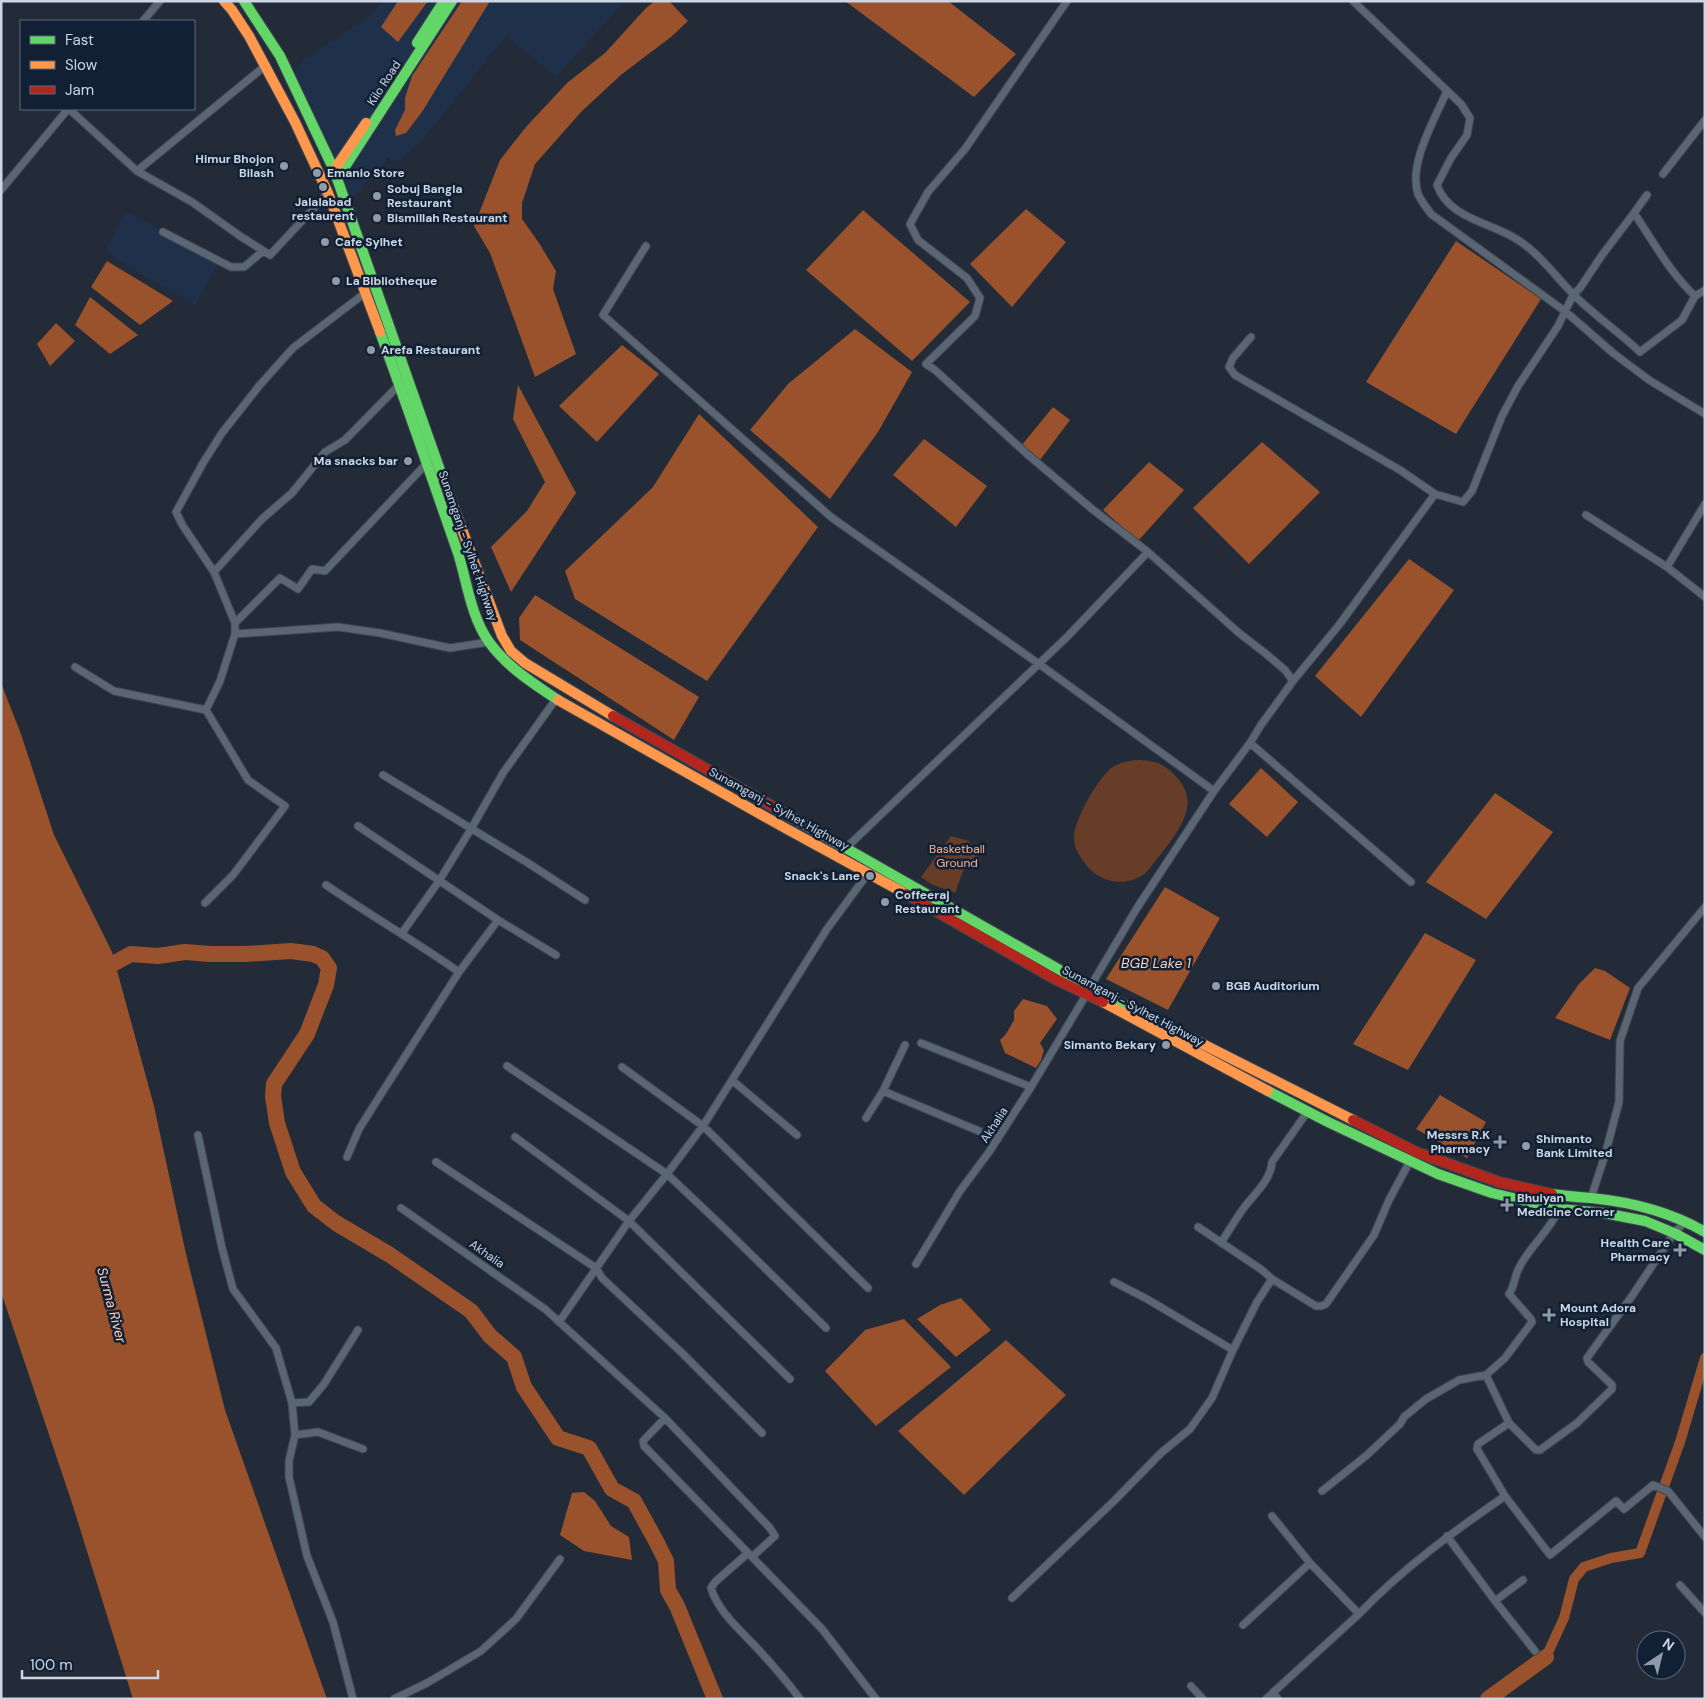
<svg xmlns="http://www.w3.org/2000/svg" width="1706" height="1700" viewBox="0 0 1706 1700" font-family="'DM Sans',sans-serif">
<style>
.built{fill:#1f314a}
.green{fill:#683d27}
.water{fill:#99522b}
.lines{fill:none;stroke-linecap:round;stroke-linejoin:round}
.canal{stroke:#99522b;stroke-width:10}
.river{stroke:#99522b;stroke-width:16}
.street-casing{stroke:#3f4751;stroke-width:9}
.fast-casing{stroke:#3f4751;stroke-width:12}
.slow-casing{stroke:#3f4751;stroke-width:12}
.jam-casing{stroke:#3f4751;stroke-width:12}
.street{stroke:#5a6674;stroke-width:7}
.fast{stroke:#63d668;stroke-width:10}
.slow{stroke:#ff974d;stroke-width:10}
.jam{stroke:#b3261e;stroke-width:10}
.poi-dot{fill:#909aa8;stroke:#112035;stroke-width:2}
.labels{text-anchor:middle;dominant-baseline:central;stroke-width:5;stroke-linejoin:round;paint-order:stroke}
.street-label{font-size:12px;fill:#ccd6e5;stroke:#112035}
.poi-label{font-size:12px;font-weight:bold;fill:#ccd6e5;stroke:#112035;text-anchor:start}
.park-label{font-size:12px;fill:#f4b291;stroke:#112035}
.water-label{font-size:14px;font-style:italic;fill:#fdcfb9;stroke:#112035}
</style>
<rect width="100%" height="100%" fill="#222b37"/>
<path class="built" d="M382 1H625L556 77 506 36 424 138 399 161 394 162 388 158 359 192 352 197 347 195 333 154 294 73 303 60 372 14Z
M126 212 221 259 195 305 119 261 106 249Z"/>
<path class="green" d="M1140 760C1147 761 1156 761 1162 765 1176 773 1191 791 1187 808 1184 825 1171 841 1161 854 1155 860 1150 870 1144 874 1124 889 1096 881 1084 862 1079 855 1074 847 1074 838 1074 819 1099 776 1114 766 1122 762 1132 760 1140 760Z
M951 836 969 841 981 860 963 871 955 893 931 884 921 877Z"/>
<path class="water" d="M398 1H428L398 42 381 27Z
M462 1H490L422 112 406 133 396 136 395 130 405 110V98L412 76Z
M655 1H669L688 21 671 37 622 74 582 111 535 164 522 203V219L539 243 556 271 553 289 576 354 535 377 490 253 474 226 500 160 526 127 567 83 605 53 646 8Z
M845 1H948L1016 54 974 97Z
M1026 209 1066 242 1012 307 970 264Z
M863 210 970 302 912 361 806 270Z
M1456 241 1541 299 1456 434 1366 382Z
M107 261 173 301 140 325 91 287Z
M90 297 138 335 110 354 75 325Z
M56 323 75 341 50 366 37 344Z
M855 329 912 372 878 432 830 499 750 430 788 384Z
M622 345 659 374 597 442 559 406Z
M518 385 576 493 511 592 491 547 527 511 545 482 513 419Z
M1053 407 1070 420 1040 460 1021 446Z
M699 414 818 527 707 681 575 599 565 571 653 487Z
M924 439 987 486 956 527 893 475Z
M1262 442 1320 492 1249 564 1193 508Z
M1149 462 1184 490 1138 541 1103 510Z
M1409 559 1454 590 1361 717 1315 676Z
M535 595 699 697 674 740 520 640 519 618Z
M1 683 21 734 54 835 112 952 154 1106 186 1254 225 1410 327 1699H133L72 1503 1 1292Z
M1261 768 1298 802 1267 837 1229 804Z
M1495 793 1553 832 1486 919 1426 882Z
M1165 887 1220 918 1168 1010 1106 979Z
M1425 933 1476 960 1408 1070 1353 1044Z
M1595 968 1605 971 1630 988 1610 1040 1555 1018 1579 984Z
M1023 999 1047 1006 1057 1019 1040 1043 1044 1050 1041 1060 1036 1068 1005 1053 1000 1040 1006 1034 1014 1020V1011Z
M1440 1095 1486 1122 1467 1158 1416 1129Z
M961 1298 991 1330 956 1357 917 1319 940 1305Z
M904 1319 951 1367 876 1426 825 1371 865 1330Z
M1006 1340 1066 1395 964 1495 898 1431Z
M584 1492 595 1501 611 1526 629 1537 632 1560 584 1551 560 1535 572 1493Z"/>
<g class="lines">
<path class="canal" d="M1546 1657 1564 1618 1574 1579 1584 1567 1611 1558 1640 1553 1680 1442 1705 1358"/>
<path class="river" d="M96 973 131 954 158 956 185 952 210 954H246L291 951 313 954 322 958 329 968 326 985 307 1034 274 1084 273 1096 277 1123 293 1172 314 1206 336 1223 390 1255 471 1311 490 1336 514 1357 524 1387 558 1438 589 1448 612 1489 634 1501 656 1541 666 1561 668 1590 677 1606 715 1699
M1488 1699 1546 1657"/>
<g class="street-casing">
<path id="street" d="M1067 1 965 149 928 192 910 224 918 240 967 278 980 298 975 316 926 364 935 370 1027 454 1092 509 1148 552 1239 633 1265 653 1285 670 1293 681
M1353 1 1461 104 1470 118 1467 135 1451 158 1437 185C1448 217 1487 222 1513 237 1538 251 1554 275 1574 295 1595 316 1619 332 1640 352L1682 320 1695 296 1705 290
M143 21 160 1
M1447 91C1435 119 1408 163 1418 194 1421 201 1427 208 1431 214L1566 312 1613 353 1649 380 1705 414
M69 109 137 171 192 202 240 236 270 255 328 193
M137 171 265 66
M1663 174 1705 120
M1 190 68 109
M1647 195 1634 213C1653 241 1670 273 1695 296
M163 232 231 267H244L262 252
M646 246 603 315 831 517 1039 664 1214 791
M1251 337 1233 358 1229 367 1235 375 1400 470 1435 494
M1586 515 1667 567 1705 597
M1667 567 1705 504
M214 572 262 519 292 493 325 452 345 440 399 385
M235 623 280 578 298 589 312 569 325 571 427 463
M235 634 338 627 380 633 450 648 489 642
M75 667 114 691 206 710 248 780 285 806 233 875 205 903
M206 710 220 681 235 634V623L214 572 183 526 176 512 203 463 222 433 259 386 293 348 365 293
M1250 743 1411 882
M383 775 528 863 585 900
M358 826 498 920 556 955
M847 847 1067 637 1148 552
M326 885C370 915 416 942 459 972
M402 933 439 881 471 829 503 773 556 699
M1090 987 1137 908 1214 791 1250 743 1261 725 1293 681 1339 625 1435 494 1463 502 1472 491 1502 416 1518 386 1558 326 1573 295 1580 288 1602 255 1634 213
M921 1043 1031 1087
M507 1066 667 1174 722 1226 826 1328
M622 1067 703 1126 868 1288
M733 1081 797 1135
M883 1091 998 1139
M866 1118 883 1091 905 1045
M198 1135 222 1248 233 1289 276 1348 292 1403 295 1435 289 1461V1477L307 1556 333 1622 353 1699
M515 1137 629 1221 790 1379
M347 1157 359 1129 376 1102 459 972 498 920
M436 1162 596 1268 602 1278 682 1353 762 1433
M1591 1198 1605 1155 1619 1102 1620 1041 1638 988 1705 907
M401 1208 545 1309 665 1418 770 1528 775 1536 753 1556
M1198 1227 1262 1270 1272 1279
M1221 1243C1228 1232 1235 1220 1243 1209 1254 1194 1271 1180 1272 1162L1308 1111
M916 1264 960 1191 989 1152 1031 1087 1086 995
M1114 1282 1147 1299 1233 1350 1257 1302 1272 1279 1316 1306H1321L1326 1304 1374 1235 1389 1200 1410 1161
M559 1322 629 1221 667 1174 703 1126 827 929 869 872
M1486 1375 1509 1423
M292 1403 309 1402 324 1384 358 1330
M665 1418 643 1441 644 1446 822 1629 876 1699
M295 1435 318 1432 363 1449
M1322 1491 1367 1455 1400 1424 1404 1417 1426 1399 1459 1380 1486 1375 1505 1358 1532 1322 1531 1319 1509 1294C1515 1286 1514 1277 1519 1268 1529 1247 1550 1231 1559 1209
M1505 1496 1477 1449 1478 1444 1509 1423 1536 1450H1540L1577 1423 1612 1389V1385L1588 1362 1587 1358 1632 1296 1674 1233 1686 1221
M1272 1516 1310 1563 1359 1614C1403 1568 1453 1532 1505 1496L1550 1555 1616 1501 1624 1509 1653 1485 1668 1491 1705 1537
M1447 1536 1495 1601 1523 1580
M748 1553 715 1582 711 1588C718 1611 739 1629 755 1646 771 1663 786 1680 800 1699
M1680 1585 1705 1613
M1012 1598 1115 1500 1161 1453 1190 1429 1212 1398 1233 1350
M1495 1601 1535 1651
M1243 1625 1310 1563
M1191 1686 1203 1699
M1273 1692 1278 1699
M394 1699 427 1683 481 1651 516 1619 560 1559
M1266 1699 1359 1614"/>
</g>
<g class="fast-casing">
<path id="fast" d="M244 1 280 56 334 170 442 476
M417 43 444 1
M337 179 452 1
M380 332C407 405 432 479 458 553 467 582 471 617 489 642 507 667 534 684 558 700
M793 818 1095 990 1183 1034
M1268 1091 1328 1122 1438 1174 1492 1193 1559 1209 1604 1213 1645 1221 1674 1233 1705 1250
M1552 1194C1565 1196 1577 1197 1591 1198 1631 1202 1669 1211 1705 1232"/>
</g>
<g class="slow-casing">
<path id="slow" d="M224 1 232 10 249 36 295 122 328 193 380 332
M334 170 366 123
M442 476 502 636 511 651 525 663 613 716
M558 700 785 828 906 894
M1103 1002 1268 1091
M1183 1034 1353 1120"/>
</g>
<g class="jam-casing">
<path id="jam" d="M613 716 793 818
M906 894 1053 978 1103 1002
M1353 1120 1416 1152 1499 1182 1552 1194"/>
</g>
<use href="#street" class="street"/>
<use href="#fast" class="fast"/>
<use href="#slow" class="slow"/>
<use href="#jam" class="jam"/>
</g>
<g class="poi-dot">
<circle cx="284" cy="166" r="5"/>
<circle cx="317" cy="173" r="5"/>
<circle cx="323" cy="187" r="5"/>
<circle cx="377" cy="196" r="5"/>
<circle cx="377" cy="218" r="5"/>
<circle cx="325" cy="242" r="5"/>
<circle cx="336" cy="281" r="5"/>
<circle cx="371" cy="350" r="5"/>
<circle cx="408" cy="461" r="5"/>
<circle cx="870" cy="876" r="5"/>
<circle cx="885" cy="902" r="5"/>
<circle cx="1216" cy="986" r="5"/>
<circle cx="1166" cy="1045" r="5"/>
<path d="M1497.5 1134.5h5v5h5v5h-5v5h-5v-5h-5v-5h5z"/>
<circle cx="1526" cy="1146" r="5"/>
<path d="M1504.5 1197.5h5v5h5v5h-5v5h-5v-5h-5v-5h5z"/>
<path d="M1677.5 1242.5h5v5h5v5h-5v5h-5v-5h-5v-5h5z"/>
<path d="M1546.5 1307.5h5v5h5v5h-5v5h-5v-5h-5v-5h5z"/>
</g>
<g class="labels">
<g class="street-label">
<text transform="translate(384 83) rotate(-57)">Kilo Road</text>
<text transform="translate(468 546) rotate(71)">Sunamganj - Sylhet Highway</text>
<text transform="translate(779 809) rotate(29)">Sunamganj - Sylhet Highway</text>
<text transform="translate(1133 1006) rotate(28)">Sunamganj - Sylhet Highway</text>
<text transform="translate(994 1125) rotate(-57)">Akhalia</text>
<text transform="translate(487 1254) rotate(35)">Akhalia</text>
</g>
<g class="poi-label">
<text x="274" y="159" text-anchor="end">Himur Bhojon<tspan x="274" dy="14">Bilash</tspan></text>
<text x="327" y="173">Emanio Store</text>
<text x="387" y="189">Sobuj Bangla<tspan x="387" dy="14">Restaurant</tspan></text>
<text x="323" y="202" text-anchor="middle">Jalalabad<tspan x="323" dy="14">restaurent</tspan></text>
<text x="387" y="218">Bismillah Restaurant</text>
<text x="335" y="242">Cafe Sylhet</text>
<text x="346" y="281">La Bibliotheque</text>
<text x="381" y="350">Arefa Restaurant</text>
<text x="398" y="461" text-anchor="end">Ma snacks bar</text>
<text x="860" y="876" text-anchor="end">Snack's Lane</text>
<text x="895" y="895">Coffeeraj<tspan x="895" dy="14">Restaurant</tspan></text>
<text x="1226" y="986">BGB Auditorium</text>
<text x="1156" y="1045" text-anchor="end">Simanto Bekary</text>
<text x="1490" y="1135" text-anchor="end">Messrs R.K<tspan x="1490" dy="14">Pharmacy</tspan></text>
<text x="1536" y="1139">Shimanto<tspan x="1536" dy="14">Bank Limited</tspan></text>
<text x="1517" y="1198">Bhuiyan<tspan x="1517" dy="14">Medicine Corner</tspan></text>
<text x="1670" y="1243" text-anchor="end">Health Care<tspan x="1670" dy="14">Pharmacy</tspan></text>
<text x="1560" y="1308">Mount Adora<tspan x="1560" dy="14">Hospital</tspan></text>
</g>
<g class="park-label">
<text x="957" y="849">Basketball<tspan x="957" dy="14">Ground</tspan></text>
</g>
<g class="water-label">
<text x="1156" y="963">BGB Lake 1</text>
<text transform="translate(112 1305) rotate(75)">Surma River</text>
</g>
</g>
<rect width="1706" height="1700" fill="none" stroke="#ccd6e5" stroke-width="5"/>
<rect x="20" y="20" width="175" height="90" fill="#112035" stroke="#5c697b"/>
<rect x="30" y="36" width="25" height="8" fill="#63d668" stroke="#5c697b"/>
<text x="65" y="45" font-size="15" fill="#ccd6e5">Fast</text>
<rect x="30" y="61" width="25" height="8" fill="#ff974d" stroke="#5c697b"/>
<text x="65" y="70" font-size="15" fill="#ccd6e5">Slow</text>
<rect x="30" y="86" width="25" height="8" fill="#b3261e" stroke="#5c697b"/>
<text x="65" y="95" font-size="15" fill="#ccd6e5">Jam</text>
<g transform="translate(1661 1655) rotate(35)"><circle r="24" fill="#112035" stroke="#5c697b"/>
<path d="M0-4L9 19L0 12L-9 19Z" fill="#909aa8"/>
<text y="-8" font-size="14" font-weight="bold" text-anchor="middle" fill="#ccd6e5">N</text>
</g>
<path d="M22 1670v8h136v-8" fill="none" stroke="#ccd6e5" stroke-width="2.5"/>
<text x="30" y="1670" font-size="15" fill="#ccd6e5" stroke="#112035" stroke-width="4" paint-order="stroke">100 m</text>
</svg>
